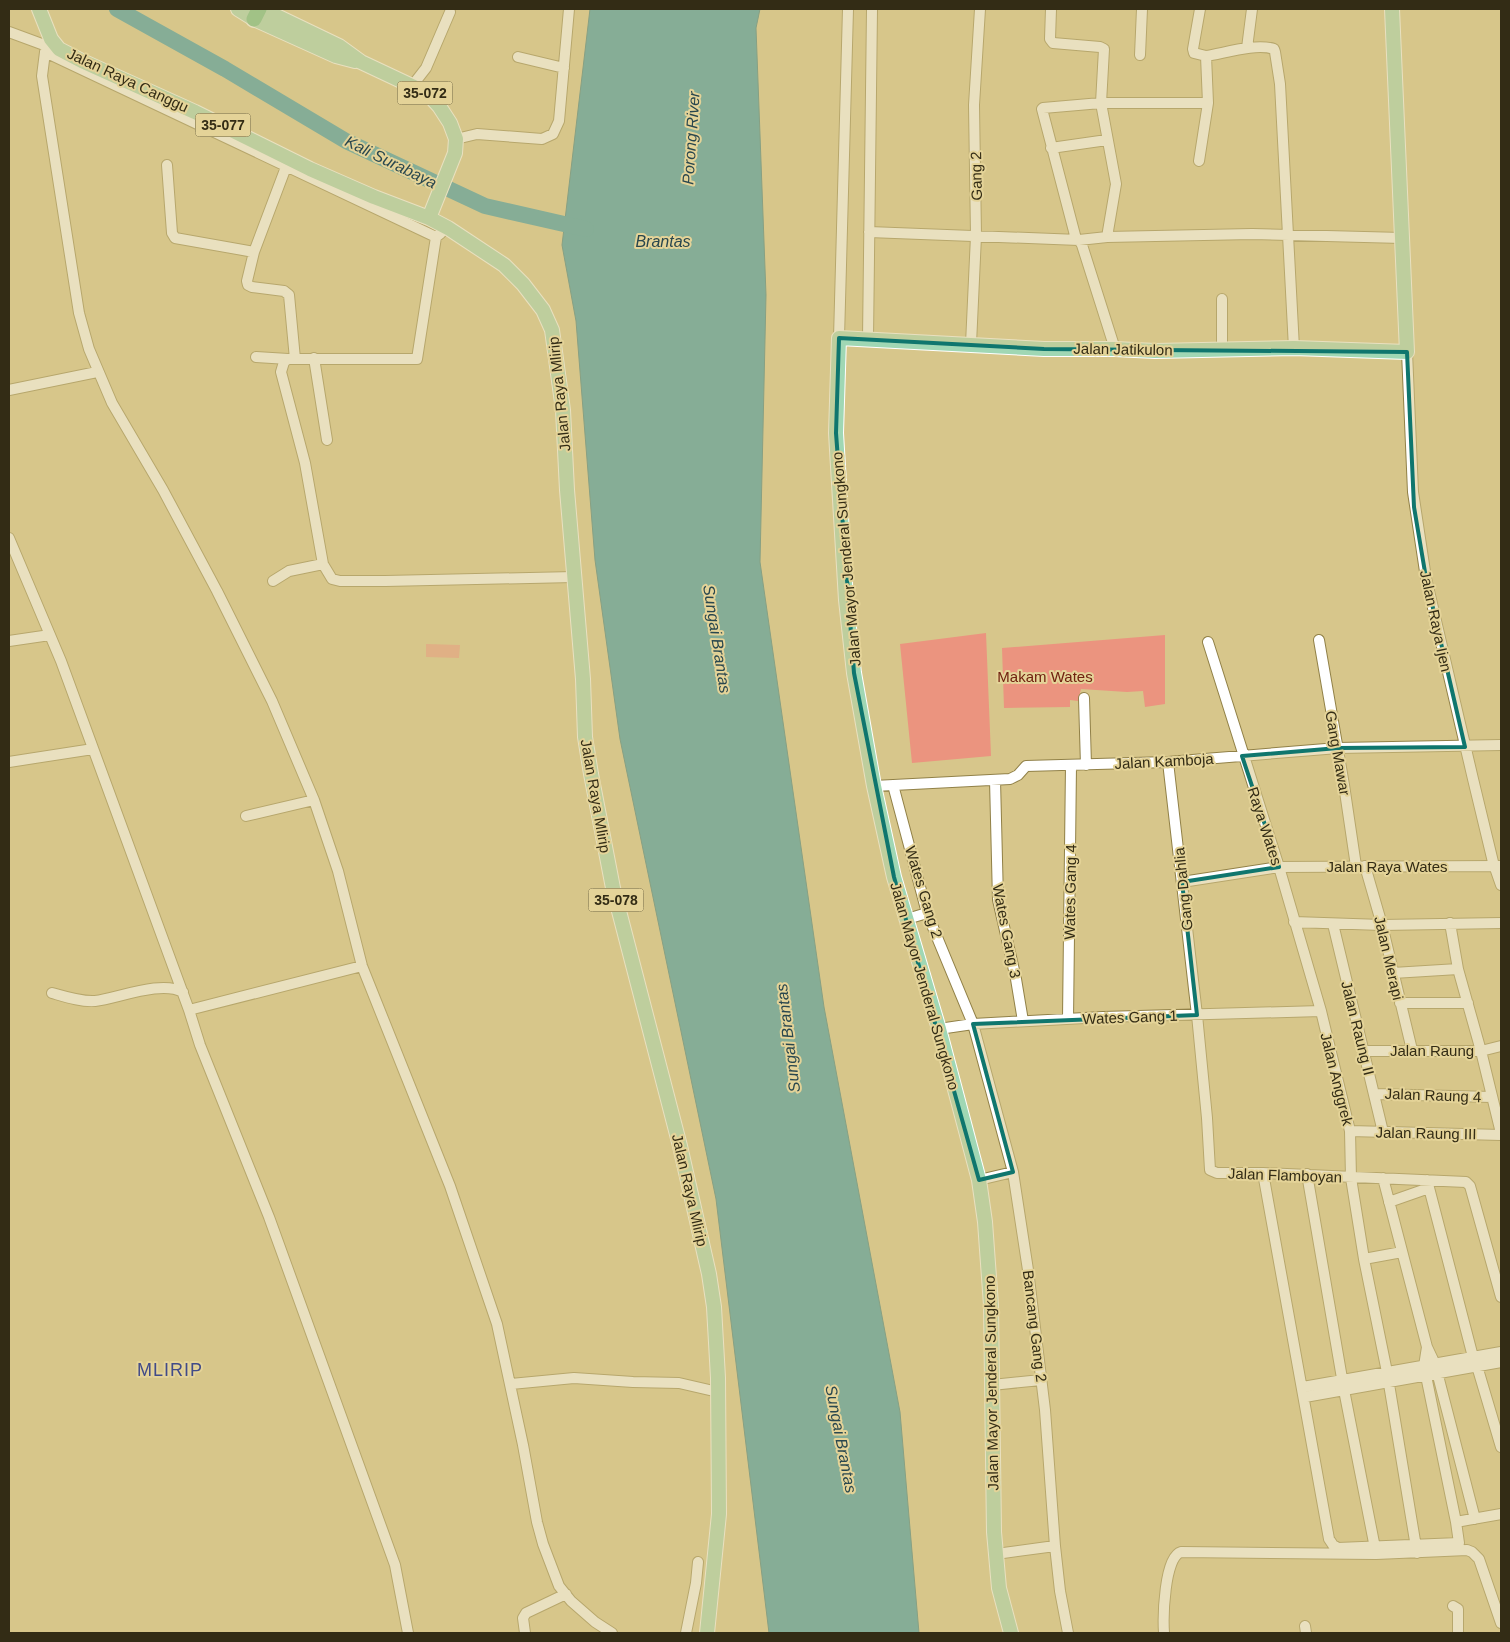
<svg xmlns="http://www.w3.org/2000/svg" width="1510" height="1642" viewBox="0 0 1510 1642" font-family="Helvetica,sans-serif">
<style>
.green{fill:#eb947f}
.water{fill:#248fa4;stroke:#287179}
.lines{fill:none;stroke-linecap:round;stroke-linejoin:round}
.river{stroke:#248fa4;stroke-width:16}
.minor-casing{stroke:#918148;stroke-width:12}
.major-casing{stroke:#fff;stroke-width:16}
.highway-casing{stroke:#fff;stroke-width:18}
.minor{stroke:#fff;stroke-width:10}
.major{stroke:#a0d7b4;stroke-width:14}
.highway{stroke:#61bc82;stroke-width:15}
.marked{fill:none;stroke:#0f766e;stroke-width:4;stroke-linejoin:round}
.labels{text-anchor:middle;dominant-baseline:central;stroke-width:4;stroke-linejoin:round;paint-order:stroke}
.shield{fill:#e4d398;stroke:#685e3c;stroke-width:1}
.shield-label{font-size:14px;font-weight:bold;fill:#332c15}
.street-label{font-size:15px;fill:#332c15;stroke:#e4d398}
.park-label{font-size:15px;fill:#702110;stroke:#e4d398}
.water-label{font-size:16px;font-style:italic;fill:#29474e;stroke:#e4d398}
.quarter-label{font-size:18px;letter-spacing:1px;fill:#414b88;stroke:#e4d398}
</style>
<rect width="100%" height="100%" fill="#d7c68b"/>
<path class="green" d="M986 633 991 756 912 763 900 644Z
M1165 635V704L1145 707 1143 691 1127 692 1081 689 1078 701 1070 700V707L1004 708 1002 648Z
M426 644 460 645 459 658 426 657Z"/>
<path class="water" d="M590 9H760L756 28 766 295 760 562 824 1007 900 1412 919 1633H769L716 1199 620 739 595 560 576 321 562 245Z"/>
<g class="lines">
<path class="river" d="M117 9 225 69 346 141 485 206 586 229"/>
<g class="minor-casing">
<path id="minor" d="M1051 9 1050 39 1053 43 1100 47 1104 49 1101 103 1116 184 1107 237
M9 32 47 46
M51 39 45 52 42 76 79 313 89 349 112 403 163 490 217 591 272 701 314 800 338 871 362 966 450 1186 497 1324 523 1445 537 1522 543 1544 559 1586 571 1601 595 1622 612 1633
M1247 48 1252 9
M45 52 436 237
M1140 55 1142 9
M1206 56C1225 53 1256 43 1274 49L1275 52 1280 84 1294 348
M518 57 564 68
M412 86 426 68 450 12
M456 139 477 134 542 139 553 134 559 121 569 9
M1051 148 1107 140
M1199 161 1208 103
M167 165 172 233 175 238 254 252
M286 167 254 252 247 281 248 285 252 287 284 291 289 295 295 359
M869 232 1079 240 1107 237 1252 234 1402 238
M1076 239 1042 109 1043 108 1101 103H1208L1206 56 1194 53 1193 49 1200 9
M1079 240 1082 245 1115 349
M839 338 848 9
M868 339 872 9
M971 344 976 236 974 105 980 9
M1222 348V299
M1407 352 1413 492 1426 578 1473 779 1493 862 1501 885
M256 357 288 359H417L436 237 441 233
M314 358 327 440
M288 359 284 362 281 372 305 463 323 564 332 579 340 581H385L574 577
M9 390 97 372
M9 538 61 661 189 1010
M273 581 289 571 323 564
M1319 640 1344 785 1356 866
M9 641 50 635
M1208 642 1279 867 1321 1011 1350 1131 1351 1178 1364 1259 1387 1372 1417 1553
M1084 698 1086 765
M9 762 93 749
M1168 762 1197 1015 1207 1118 1210 1170 1217 1173H1263L1466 1182 1470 1186 1501 1297
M995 780 998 900 1016 979 1023 1021
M893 785 927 913 973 1024 1013 1172 1028 1270 1045 1410 1055 1546 1060 1591 1068 1633
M874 786 1010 779 1018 775 1026 766 1168 762 1338 748 1501 745
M246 816 314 800
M1365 866 1382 925 1412 1050
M1182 882 1279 867 1500 866
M907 919 927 913
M1294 922 1382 925 1501 923
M1450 923 1458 969 1481 1051 1501 1133
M1333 924 1383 1132
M362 966 189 1010 200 1045 269 1217 395 1565 408 1633
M1393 973 1458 969
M52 993C66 997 81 1002 95 1001 119 998 161 980 183 992
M1400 1003H1468
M1068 1019 1071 765
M939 1029 973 1024 1103 1017 1321 1011
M1363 1051H1481L1501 1046
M1374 1094 1492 1097
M1350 1131 1501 1135
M1263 1173 1329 1539 1333 1545 1338 1548 1459 1543 1456 1522 1424 1366 1427 1347
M1307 1174 1344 1390 1376 1553
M1383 1178 1427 1347 1435 1364 1475 1519
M979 1180 1013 1172
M1427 1180 1473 1357
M1389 1202 1429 1188
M1364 1259 1402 1252
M1477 1366 1501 1447
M511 1384 574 1378 633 1382 679 1383 718 1392
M992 1385 1041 1380
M1303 1387 1501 1352
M1305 1397 1501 1362
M1456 1522 1501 1514
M996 1554 1055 1546
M1453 1606 1458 1609V1633
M1305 1626 1306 1633
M525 1633 523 1618 526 1613 566 1594
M686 1633 696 1583 698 1562
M1164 1633C1163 1618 1164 1557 1181 1552L1376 1554 1467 1550 1472 1552 1479 1559 1501 1623"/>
</g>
<g class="major-casing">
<path id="major" d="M39 9 51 39 59 49 82 61 195 112 310 169 374 197 429 218 448 228 504 265 523 284 543 310 552 330 563 410 567 490 583 679 585 737 591 774 613 888 680 1146 709 1274 714 1307 718 1378 719 1514 707 1633
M238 9 254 19 336 56 355 61
M262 9 339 46 361 62 412 86 428 94 439 106 450 123 456 139 455 153 429 218
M1011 1633 999 1588 994 1532 991 1305 985 1222 979 1180 939 1029 894 877 874 786 854 673 846 600 836 433 839 338 1044 349H1115L1155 351 1294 348 1407 352 1392 9"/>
</g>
<g class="highway-casing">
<path id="highway" d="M254 19 259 9"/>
</g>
<use href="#minor" class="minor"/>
<use href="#major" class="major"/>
<use href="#highway" class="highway"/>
</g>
<path d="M0 0H1510V1642H0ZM839 338 1044 349 1407 352 1414 507 1426 578 1465 747 1338 748 1242 756 1279 867 1182 882 1197 1015 973 1024 1013 1172 979 1180 894 877 854 673 836 433Z" fill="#d7c68b" fill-opacity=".55" fill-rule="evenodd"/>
<path class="marked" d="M839 338 1044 349 1407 352 1414 507 1426 578 1465 747 1338 748 1242 756 1279 867 1182 882 1197 1015 973 1024 1013 1172 979 1180 894 877 854 673 836 433Z"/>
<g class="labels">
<g class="shield">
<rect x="397.5" y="81.5" width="55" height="23" rx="4"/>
<rect x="195.5" y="113.5" width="55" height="23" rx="4"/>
<rect x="588.5" y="888.5" width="55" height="23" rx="4"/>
</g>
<g class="shield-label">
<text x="425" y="93">35-072</text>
<text x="223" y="125">35-077</text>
<text x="616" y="900">35-078</text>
</g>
<g class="street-label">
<text transform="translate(128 80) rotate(25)">Jalan Raya Canggu</text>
<text transform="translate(976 176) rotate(-91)">Gang 2</text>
<text transform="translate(1123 349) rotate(1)">Jalan Jatikulon</text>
<text transform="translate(559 394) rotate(-96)">Jalan Raya Mlirip</text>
<text transform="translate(846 559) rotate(-95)">Jalan Mayor Jenderal Sungkono</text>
<text transform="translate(1436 621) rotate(78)">Jalan Raya Ijen</text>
<text transform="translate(1338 753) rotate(80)">Gang Mawar</text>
<text transform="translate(1164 761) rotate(-3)">Jalan Kamboja</text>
<text transform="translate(596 796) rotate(80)">Jalan Raya Mlirip</text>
<text transform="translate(1265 826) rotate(72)">Raya Wates</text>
<text x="1387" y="866">Jalan Raya Wates</text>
<text transform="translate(1183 889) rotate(-96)">Gang Dahlia</text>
<text transform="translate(924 892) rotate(73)">Wates Gang 2</text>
<text transform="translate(1070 892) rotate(-89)">Wates Gang 4</text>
<text transform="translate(1007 931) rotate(79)">Wates Gang 3</text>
<text transform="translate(1389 958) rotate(77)">Jalan Merapi</text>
<text transform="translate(925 986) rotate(74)">Jalan Mayor Jenderal Sungkono</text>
<text transform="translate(1130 1017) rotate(-2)">Wates Gang 1</text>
<text transform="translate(1358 1028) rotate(76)">Jalan Raung II</text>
<text x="1432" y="1050">Jalan Raung</text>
<text transform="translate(1337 1079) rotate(76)">Jalan Anggrek</text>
<text transform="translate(1433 1095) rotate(2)">Jalan Raung 4</text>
<text transform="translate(1426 1133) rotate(1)">Jalan Raung III</text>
<text transform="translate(1285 1175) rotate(2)">Jalan Flamboyan</text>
<text transform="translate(690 1190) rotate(77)">Jalan Raya Mlirip</text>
<text transform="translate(1035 1326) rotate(83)">Bancang Gang 2</text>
<text transform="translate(991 1383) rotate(-91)">Jalan Mayor Jenderal Sungkono</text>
</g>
<g class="park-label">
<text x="1045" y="676">Makam Wates</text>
</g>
<g class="water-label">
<text transform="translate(691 138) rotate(-86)">Porong River</text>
<text transform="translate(391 162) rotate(26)">Kali Surabaya</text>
<text x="663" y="241">Brantas</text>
<text transform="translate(717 639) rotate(81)">Sungai Brantas</text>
<text transform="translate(788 1038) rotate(-97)">Sungai Brantas</text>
<text transform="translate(841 1439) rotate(79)">Sungai Brantas</text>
</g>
<g class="quarter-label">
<text x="170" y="1370">MLIRIP</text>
</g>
</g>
<rect width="1510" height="1642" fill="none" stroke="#332c15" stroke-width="20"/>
</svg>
